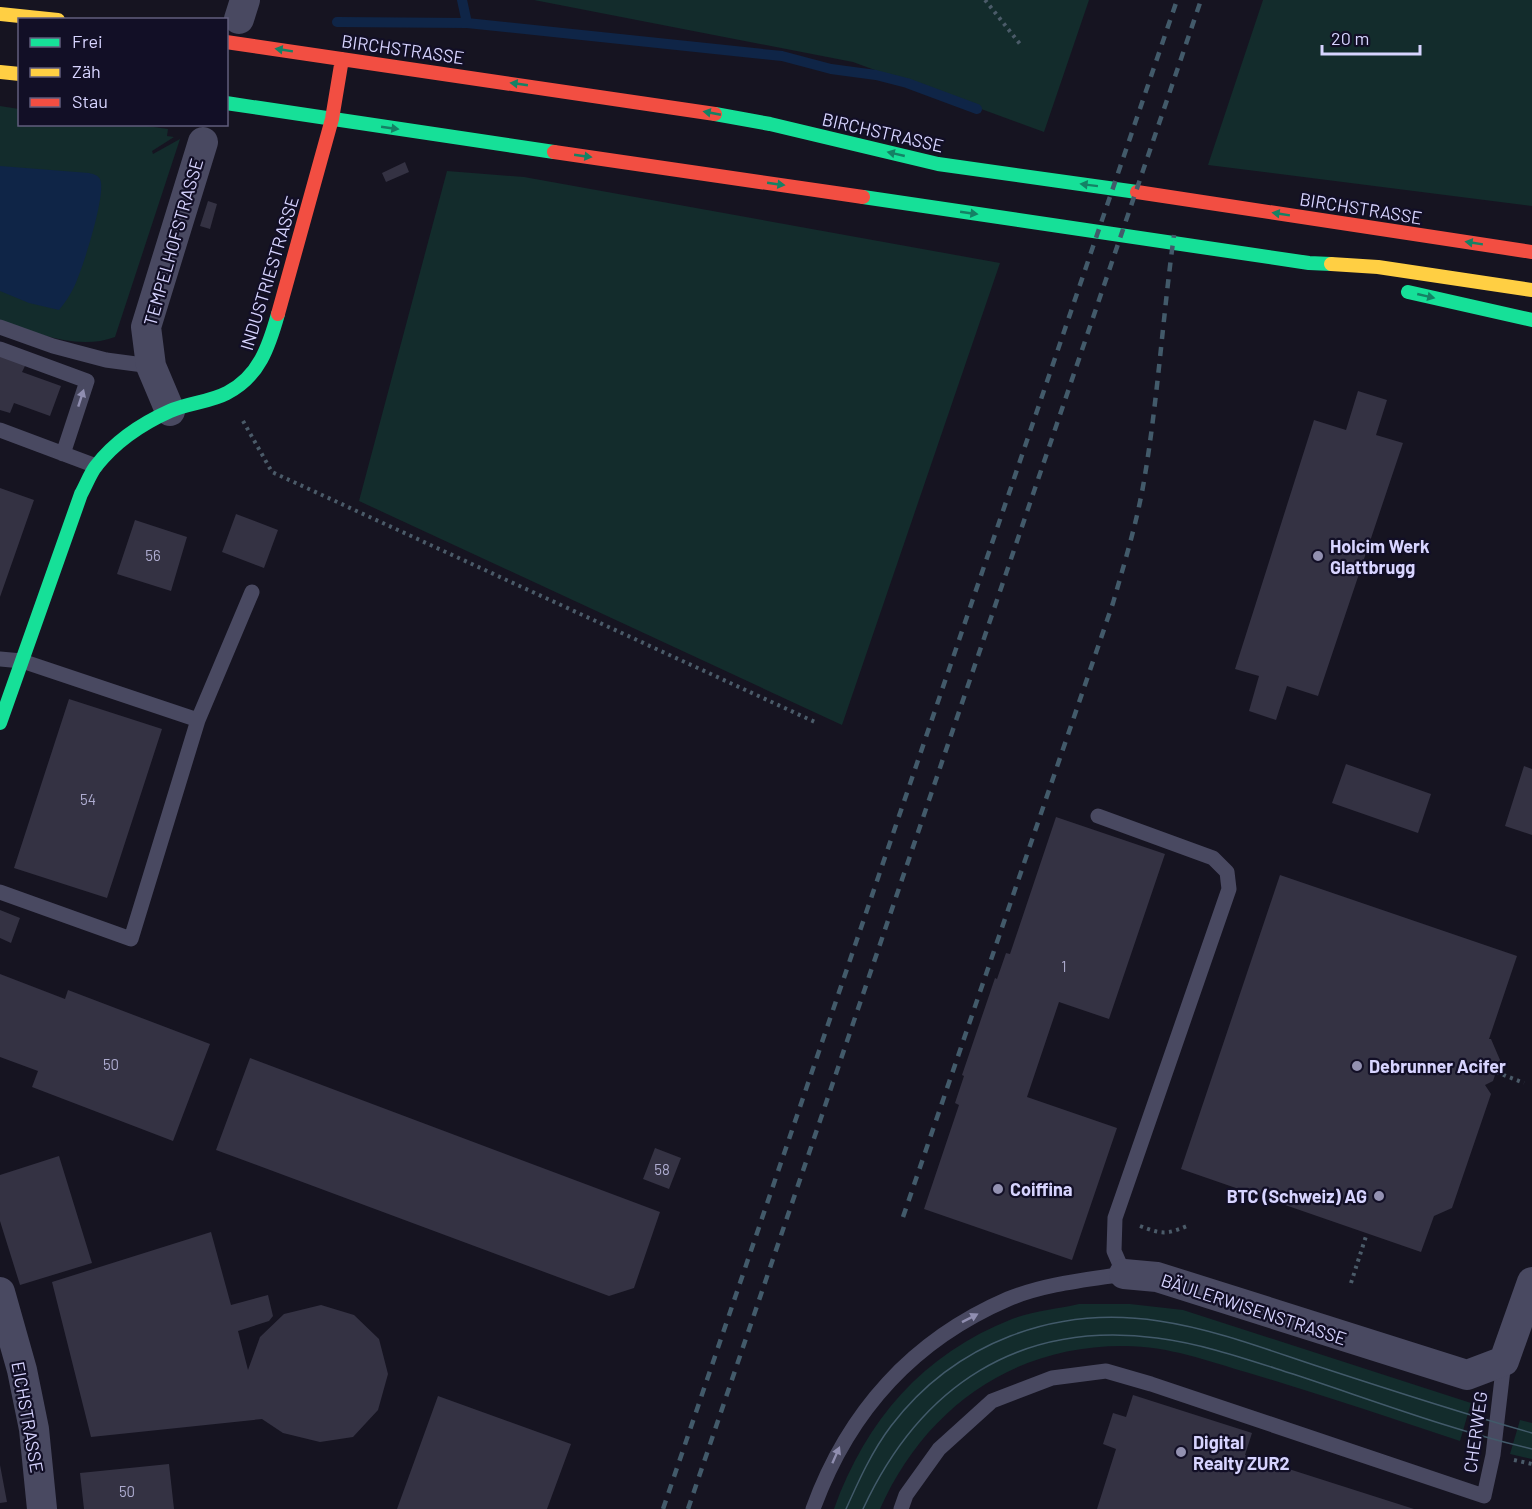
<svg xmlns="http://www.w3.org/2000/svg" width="1532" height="1509" viewBox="0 0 1532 1509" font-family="Barlow,sans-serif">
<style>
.green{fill:#132c2c}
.water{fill:#0f2547}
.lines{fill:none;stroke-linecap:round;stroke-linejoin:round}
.stream{stroke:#0f2547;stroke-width:10}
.building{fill:#343243}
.path{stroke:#4b5b69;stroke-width:4;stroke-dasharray:3 4.5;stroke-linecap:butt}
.lane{stroke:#494961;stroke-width:15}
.street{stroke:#494961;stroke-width:30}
.fast{stroke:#16e098;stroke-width:14}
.slow{stroke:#ffcf43;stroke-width:14}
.jam{stroke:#f24e42;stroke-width:14}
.tram{stroke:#425a6a;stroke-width:1.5}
.rail{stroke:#425a6a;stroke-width:4.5;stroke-dasharray:9 8;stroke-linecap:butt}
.oneway{fill:#148265}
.oneway2{fill:#908eb0}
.poi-dot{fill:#9391b1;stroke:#120f26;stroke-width:2}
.labels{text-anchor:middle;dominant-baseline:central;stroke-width:4.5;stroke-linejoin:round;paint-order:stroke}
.number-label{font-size:15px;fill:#aeacd0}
.street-label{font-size:18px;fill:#d7d4ff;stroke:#120f26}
.poi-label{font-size:18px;font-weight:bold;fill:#d7d4ff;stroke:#120f26;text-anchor:start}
</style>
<rect width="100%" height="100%" fill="#161421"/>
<path class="green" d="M534 0H1089L1044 132 853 62Z
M1263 0H1532V206L1208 165Z
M0 106 19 109 20 124H133L168 129 167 136 174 137 152 151 153 154 180 139 115 337C77 351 37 333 0 320Z
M447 171 524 177 1000 263 842 725 359 501Z
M1079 1304H1130L1183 1310 1471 1403 1460 1441C1390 1418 1320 1394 1249 1373 1208 1361 1168 1346 1125 1346 1013 1345 925 1408 880 1509H834C866 1420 923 1354 1012 1319 1033 1311 1057 1309 1079 1304Z
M1520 1420 1532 1423V1459L1510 1454Z"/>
<path class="water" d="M0 166 89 173C93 174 98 175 100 179 107 193 82 271 74 287 70 295 65 303 59 310L29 303 0 291Z"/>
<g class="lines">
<path class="stream" d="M462 0 467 23
M337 22 467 23 782 56 831 69 876 75 907 83 977 109"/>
</g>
<path class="building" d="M405 162 409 172 386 182 382 173Z
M208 201 217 204 210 229 200 226Z
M0 355 26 364 22 372 61 386 50 416 14 403 10 413 0 410Z
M1358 391 1387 400 1376 435 1403 443 1318 696 1287 686 1276 720 1249 711 1259 676 1235 669 1314 420 1346 430Z
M0 488 34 500 0 597Z
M236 514 278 530 264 568 222 552Z
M135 520 187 537 171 591 117 574Z
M69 699 162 729 107 898 14 868Z
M1346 764 1431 794 1418 833 1332 803Z
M1524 766 1532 769V835L1505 826Z
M1056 817 1165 854 1109 1019 1059 1002 1027 1097 1117 1128 1072 1260 924 1209 959 1105 955 1103 964 1076 962 1075 995 978 997 979 1006 953 1010 954Z
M1280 875 1517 956 1489 1039H1491L1500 1060 1493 1081 1485 1085 1491 1094 1452 1208 1434 1216 1421 1252 1181 1169Z
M0 910 20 918 11 943 0 938Z
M0 974 65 999 68 990 210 1044 173 1141 32 1087 38 1071 0 1057Z
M250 1058 660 1212 634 1288 609 1296 216 1150Z
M655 1148 681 1158 669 1189 643 1179Z
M59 1156 92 1263 20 1285 0 1221V1175Z
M211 1232 231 1305 268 1295 273 1316 269 1321 238 1331 248 1370 260 1337 284 1314 321 1305 354 1315 379 1339 388 1374 378 1410 353 1437 320 1442 283 1433 262 1419 91 1437 52 1282Z
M1133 1395 1252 1433 1245 1455 1414 1509H1097L1116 1449 1103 1444 1113 1413 1126 1417Z
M438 1396 571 1444 547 1509H397Z
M169 1464 174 1509H84L80 1473Z
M0 1465 7 1502 0 1503Z"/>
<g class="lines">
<path class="path" d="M985 0 1020 44
M243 421 272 472 815 722
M1496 1072 1524 1083
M1140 1226C1161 1234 1166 1235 1187 1226
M1351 1283 1367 1233
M1514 1460 1532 1464"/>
<path class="lane" d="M0 327 53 346 106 360 151 366
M0 349 87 381 63 454
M0 430 96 466
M0 659 22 661 198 720
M0 892 131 939 198 720 252 592
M813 1509C848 1412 913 1340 1008 1299 1044 1284 1085 1280 1124 1274L1114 1251 1115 1218 1229 889 1227 872 1213 858 1098 816
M901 1509 906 1495 939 1449 992 1401 1052 1378 1106 1371 1151 1384 1484 1496 1493 1455 1504 1361"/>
<path class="street" d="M239 19 245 0
M170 411 151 366 146 327 203 142
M1124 1274 1157 1277 1467 1375 1504 1361 1532 1282
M0 1292 22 1370 34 1429 42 1509"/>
<path class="fast" d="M226 103 554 152
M715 114 770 124 938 164 1137 192
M863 197 1309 263 1331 264
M1408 292 1532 320
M0 723 81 494C86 485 90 474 96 466 115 442 143 423 170 411 188 403 210 402 227 393 259 377 269 346 278 314"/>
<path class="slow" d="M0 14 58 20
M0 72 20 74
M1331 264 1378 267 1532 290"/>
<path class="jam" d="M226 42 715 114
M554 152 863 197
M1137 192 1532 252
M278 314 332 119 342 59"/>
<path class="tram" d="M846 1509C859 1480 872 1451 891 1426 955 1342 1056 1305 1159 1321 1214 1329 1268 1350 1320 1367 1390 1390 1461 1413 1532 1433
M863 1509C920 1386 1019 1320 1157 1338 1204 1344 1249 1360 1293 1374 1372 1400 1451 1430 1532 1449"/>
<path class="rail" d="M903 1217 1113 603C1125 561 1138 519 1145 475 1158 396 1163 315 1174 235
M663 1509 1177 0
M688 1509 1201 0"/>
</g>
<defs><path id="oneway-solid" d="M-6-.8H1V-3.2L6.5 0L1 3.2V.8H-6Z" transform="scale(1.5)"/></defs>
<g class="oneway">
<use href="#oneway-solid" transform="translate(284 50) rotate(-171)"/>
<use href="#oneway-solid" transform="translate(519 84) rotate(-172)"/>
<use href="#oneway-solid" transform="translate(712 113) rotate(-169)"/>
<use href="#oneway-solid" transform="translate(390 128) rotate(8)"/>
<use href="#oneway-solid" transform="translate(896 154) rotate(-167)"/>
<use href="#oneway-solid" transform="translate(583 156) rotate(8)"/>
<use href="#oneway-solid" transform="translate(776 184) rotate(8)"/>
<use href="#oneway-solid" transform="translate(1089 185) rotate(-173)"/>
<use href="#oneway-solid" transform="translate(969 213) rotate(8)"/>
<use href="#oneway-solid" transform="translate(1281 214) rotate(-171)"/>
<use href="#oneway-solid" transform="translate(1474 243) rotate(-171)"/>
<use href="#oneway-solid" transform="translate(1426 296) rotate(13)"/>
</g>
<g class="oneway2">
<use href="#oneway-solid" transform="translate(81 398) rotate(-72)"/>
<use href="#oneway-solid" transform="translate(970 1318) rotate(-27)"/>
<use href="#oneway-solid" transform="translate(836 1455) rotate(-66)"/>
</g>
<g class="poi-dot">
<circle cx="1318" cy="556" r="6"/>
<circle cx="1357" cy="1066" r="6"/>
<circle cx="998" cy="1189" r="6"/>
<circle cx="1379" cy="1196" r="6"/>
<circle cx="1181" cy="1452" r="6"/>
</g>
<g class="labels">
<g class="number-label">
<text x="153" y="555">56</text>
<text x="88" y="799">54</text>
<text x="1064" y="966">1</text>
<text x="111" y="1064">50</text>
<text x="662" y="1169">58</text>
<text x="127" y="1491">50</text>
</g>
<g class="street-label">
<text transform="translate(403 49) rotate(8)">BIRCHSTRASSE</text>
<text transform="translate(883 132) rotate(13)">BIRCHSTRASSE</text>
<text transform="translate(1361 208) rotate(9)">BIRCHSTRASSE</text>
<text transform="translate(173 242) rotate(-74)">TEMPELHOFSTRASSE</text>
<text transform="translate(269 273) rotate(-73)">INDUSTRIESTRASSE</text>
<text transform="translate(1254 1309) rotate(18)">BÄULERWISENSTRASSE</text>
<text transform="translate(28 1417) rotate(80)">EICHSTRASSE</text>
<text transform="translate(1475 1432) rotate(-82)">CHERWEG</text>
</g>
<g class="poi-label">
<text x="1330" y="546">Holcim Werk<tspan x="1330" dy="21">Glattbrugg</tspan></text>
<text x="1369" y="1066">Debrunner Acifer</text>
<text x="1010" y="1189">Coiffina</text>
<text x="1367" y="1196" text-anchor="end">BTC (Schweiz) AG</text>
<text x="1193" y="1442">Digital<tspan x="1193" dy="21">Realty ZUR2</tspan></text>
</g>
</g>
<rect x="18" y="18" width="210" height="108" fill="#120f26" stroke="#615e7d" stroke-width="1.5"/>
<rect x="30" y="38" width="30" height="9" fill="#16e098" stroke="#615e7d" stroke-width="1.5"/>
<text x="72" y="48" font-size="18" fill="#d7d4ff">Frei</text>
<rect x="30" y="68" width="30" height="9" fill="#ffcf43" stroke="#615e7d" stroke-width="1.5"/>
<text x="72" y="78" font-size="18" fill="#d7d4ff">Zäh</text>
<rect x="30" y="98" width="30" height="9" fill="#f24e42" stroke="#615e7d" stroke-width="1.5"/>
<text x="72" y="108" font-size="18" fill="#d7d4ff">Stau</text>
<path d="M1322 45v9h98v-9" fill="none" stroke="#d7d4ff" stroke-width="3"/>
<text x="1331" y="45" font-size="18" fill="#d7d4ff" stroke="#120f26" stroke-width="4.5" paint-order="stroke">20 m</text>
</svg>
